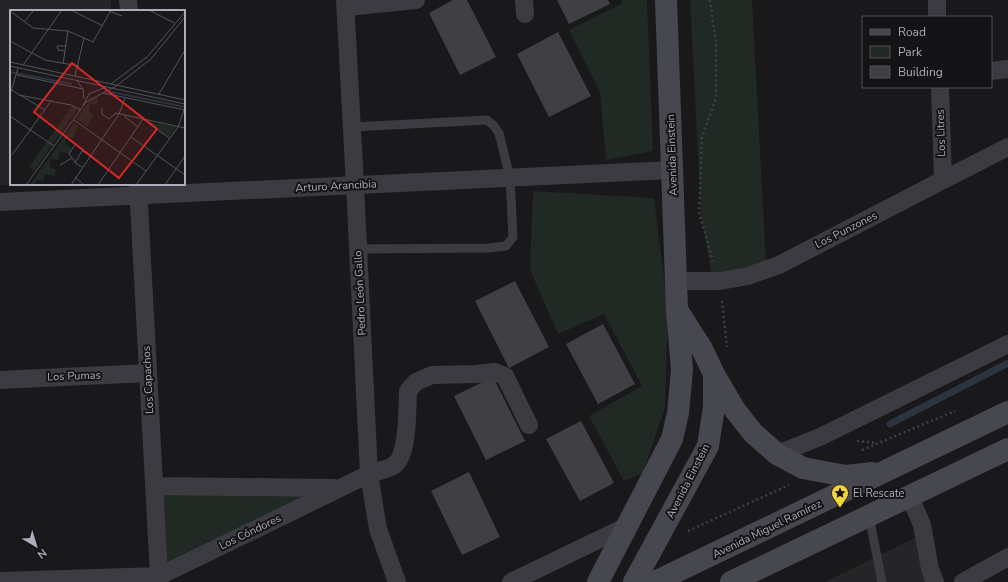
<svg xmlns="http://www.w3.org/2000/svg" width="1008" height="582" viewBox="0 0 1008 582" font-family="'Nunito Sans',sans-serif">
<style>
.built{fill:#252427}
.green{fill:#202923}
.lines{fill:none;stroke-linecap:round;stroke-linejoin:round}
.stream{stroke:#2e343f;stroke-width:7}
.building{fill:#404044}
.path{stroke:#3f4046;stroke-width:2.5;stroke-dasharray:2 3;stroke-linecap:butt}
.service{stroke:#3b3b41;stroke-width:9}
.minor{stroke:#3b3b41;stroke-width:18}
.secondary{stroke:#47484f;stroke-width:22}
.labels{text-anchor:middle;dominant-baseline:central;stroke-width:4;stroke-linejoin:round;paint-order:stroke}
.street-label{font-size:11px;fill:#abadba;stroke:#141315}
.poi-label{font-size:11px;fill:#abadba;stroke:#141315;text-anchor:start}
.inset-river{fill:none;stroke:#2e343f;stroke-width:2}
.inset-road{fill:none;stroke:#53545a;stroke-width:1}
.view{fill:#d62828;fill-opacity:0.15;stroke:#d62828;stroke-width:2}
.inset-edge{fill:none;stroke:#abadba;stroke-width:2}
</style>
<rect width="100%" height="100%" fill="#19181a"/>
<path class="built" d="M0 0H111V11H11V184H28L0 185Z
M920 535 927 582H825Z"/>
<path class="green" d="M621 0H647L653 151 606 160 600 92 569 30 622 3Z
M690 0H752L766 264 712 278 701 213Z
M533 191 654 198 668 310 665 408 643 473 624 481 589 416 642 386 604 314 558 334 530 270Z
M338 482 164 566 162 490Z"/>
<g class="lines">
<path class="stream" d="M890 424 1008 363"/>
</g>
<path class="building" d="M453 0H467L496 57 460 75 429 13Z
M557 0H608L610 4 569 24Z
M558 32 591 96 549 117 517 54Z
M515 281 549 347 509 368 475 301Z
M603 324 635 384 598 404 566 344Z
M493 377 525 441 486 460 454 396Z
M581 421 614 483 580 501 546 439Z
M469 472 500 537 462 555 431 491Z"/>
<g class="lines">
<path class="path" d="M710 0 716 44V98L702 137 699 212 713 261
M722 301 727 347
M857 441 877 443
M862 450 955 411
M688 531 789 485"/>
<path class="service" d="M352 127 487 120 494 126 499 133 510 178 513 237 506 246 489 248 358 249
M869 516 882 582"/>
<path class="minor" d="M128 0 129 11
M345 0 355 185 369 474 378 529 397 582
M524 0 525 14
M937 0V17
M346 7 416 0
M991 71 1008 69
M940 87 943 180
M0 202 672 170
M676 281H720L748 276 779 265 943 180 1008 147
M0 380 148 373
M777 454 820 437 1008 344
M154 486 335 488
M910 497 922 525 930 569 935 582
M0 581 159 576 138 185
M149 581 369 474C375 472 388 469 393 466 409 457 407 408 408 391L416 382 432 375 476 374 495 372 505 376 529 425
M511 582 627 526
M963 582 1008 557"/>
<path class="secondary" d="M715 376 735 410 753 433 777 454 803 468 846 476 872 473
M598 582 672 439 678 413 682 370 677 310 666 0
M634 582 708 446 714 407V374L702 349 679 313
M655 582 1008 412
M731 582 1008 449"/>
</g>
<defs>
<g id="sight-pin" transform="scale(0.9)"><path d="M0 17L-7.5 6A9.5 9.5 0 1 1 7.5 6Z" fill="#f2d539" stroke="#141315"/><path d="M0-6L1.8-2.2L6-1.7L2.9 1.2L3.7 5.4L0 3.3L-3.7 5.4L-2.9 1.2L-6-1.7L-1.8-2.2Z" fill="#111"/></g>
</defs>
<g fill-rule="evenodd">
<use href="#sight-pin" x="840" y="493"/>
</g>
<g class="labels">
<g class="street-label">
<text transform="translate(941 133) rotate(-92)">Los Litres</text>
<text transform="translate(672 155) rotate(-92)">Avenida Einstein</text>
<text transform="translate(336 186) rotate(-3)">Arturo Arancibia</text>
<text transform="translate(846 230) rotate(-27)">Los Punzones</text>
<text transform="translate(360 293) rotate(-93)">Pedro León Gallo</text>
<text transform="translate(74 376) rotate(-2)">Los Pumas</text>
<text transform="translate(148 380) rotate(-93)">Los Capachos</text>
<text transform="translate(688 481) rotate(-63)">Avenida Einstein</text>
<text transform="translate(767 529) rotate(-26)">Avenida Miguel Ramírez</text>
<text transform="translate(250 532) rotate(-26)">Los Cóndores</text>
</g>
<g class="poi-label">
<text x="853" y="493">El Rescate</text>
</g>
</g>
<g transform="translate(10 10)">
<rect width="175" height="175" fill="#19181a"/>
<path d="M88 87 87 95 80 94 79 102 84 104 77 117 67 109 80 90ZM62 96 67 98 64 104 24 161 19 157ZM136 111 166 117 159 127ZM64 113 68 115 63 128 57 127 55 135 61 137 60 144 50 142 48 150 41 149 39 157 46 159 45 166 35 164 33 171 27 170 25 175H20Z" fill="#202923"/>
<path class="inset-river" d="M0 62 62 74M101 82 175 97"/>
<path class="inset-road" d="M61 0 93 16M139 0 164 13M0 1 23 18 58 21 83 32 101 0M99 1 112 6M14 12 24 0M0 31 35 50 69 56M55 41 48 40 47 36H56M0 52 175 90M53 54 58 21M13 55 52 0M0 56 175 94M7 65 73 79M65 66 74 28M67 71 73 79 74 89M101 74 137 47 175 2M0 79 35 100M93 83 175 100M149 84 175 40M0 85 8 58M9 85 61 95 71 100M73 96 79 84 96 77M92 98V104L99 109 106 103 175 118M0 106 44 136M114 106 128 117M64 110 136 161M121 127 175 165M2 145 41 91M65 152 59 144 66 133M50 155 62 148M72 157 65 153 72 141 80 145M65 167 74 175M16 175 76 92 106 76 141 49 175 7M61 175 109 104 115 88M88 175 133 109 159 128M126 175 168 117 174 100M155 175 175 146"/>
<path class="view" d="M62 53 147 119 109 168 24 102Z"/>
<rect width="175" height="175" class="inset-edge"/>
</g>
<rect x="862" y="16" width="130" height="72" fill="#141315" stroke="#505157"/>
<rect x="870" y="29" width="20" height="6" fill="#47484f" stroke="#505157"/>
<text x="898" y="36" font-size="12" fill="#abadba">Road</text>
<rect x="870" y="46" width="20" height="12" fill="#202923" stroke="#505157"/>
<text x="898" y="56" font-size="12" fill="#abadba">Park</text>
<rect x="870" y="66" width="20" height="12" fill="#404044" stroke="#505157"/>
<text x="898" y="76" font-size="12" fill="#abadba">Building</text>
<g transform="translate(36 546) rotate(142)" stroke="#141315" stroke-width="3" paint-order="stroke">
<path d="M0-3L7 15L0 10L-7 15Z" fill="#abadba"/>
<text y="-6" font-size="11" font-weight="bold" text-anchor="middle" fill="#abadba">N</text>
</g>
</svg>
